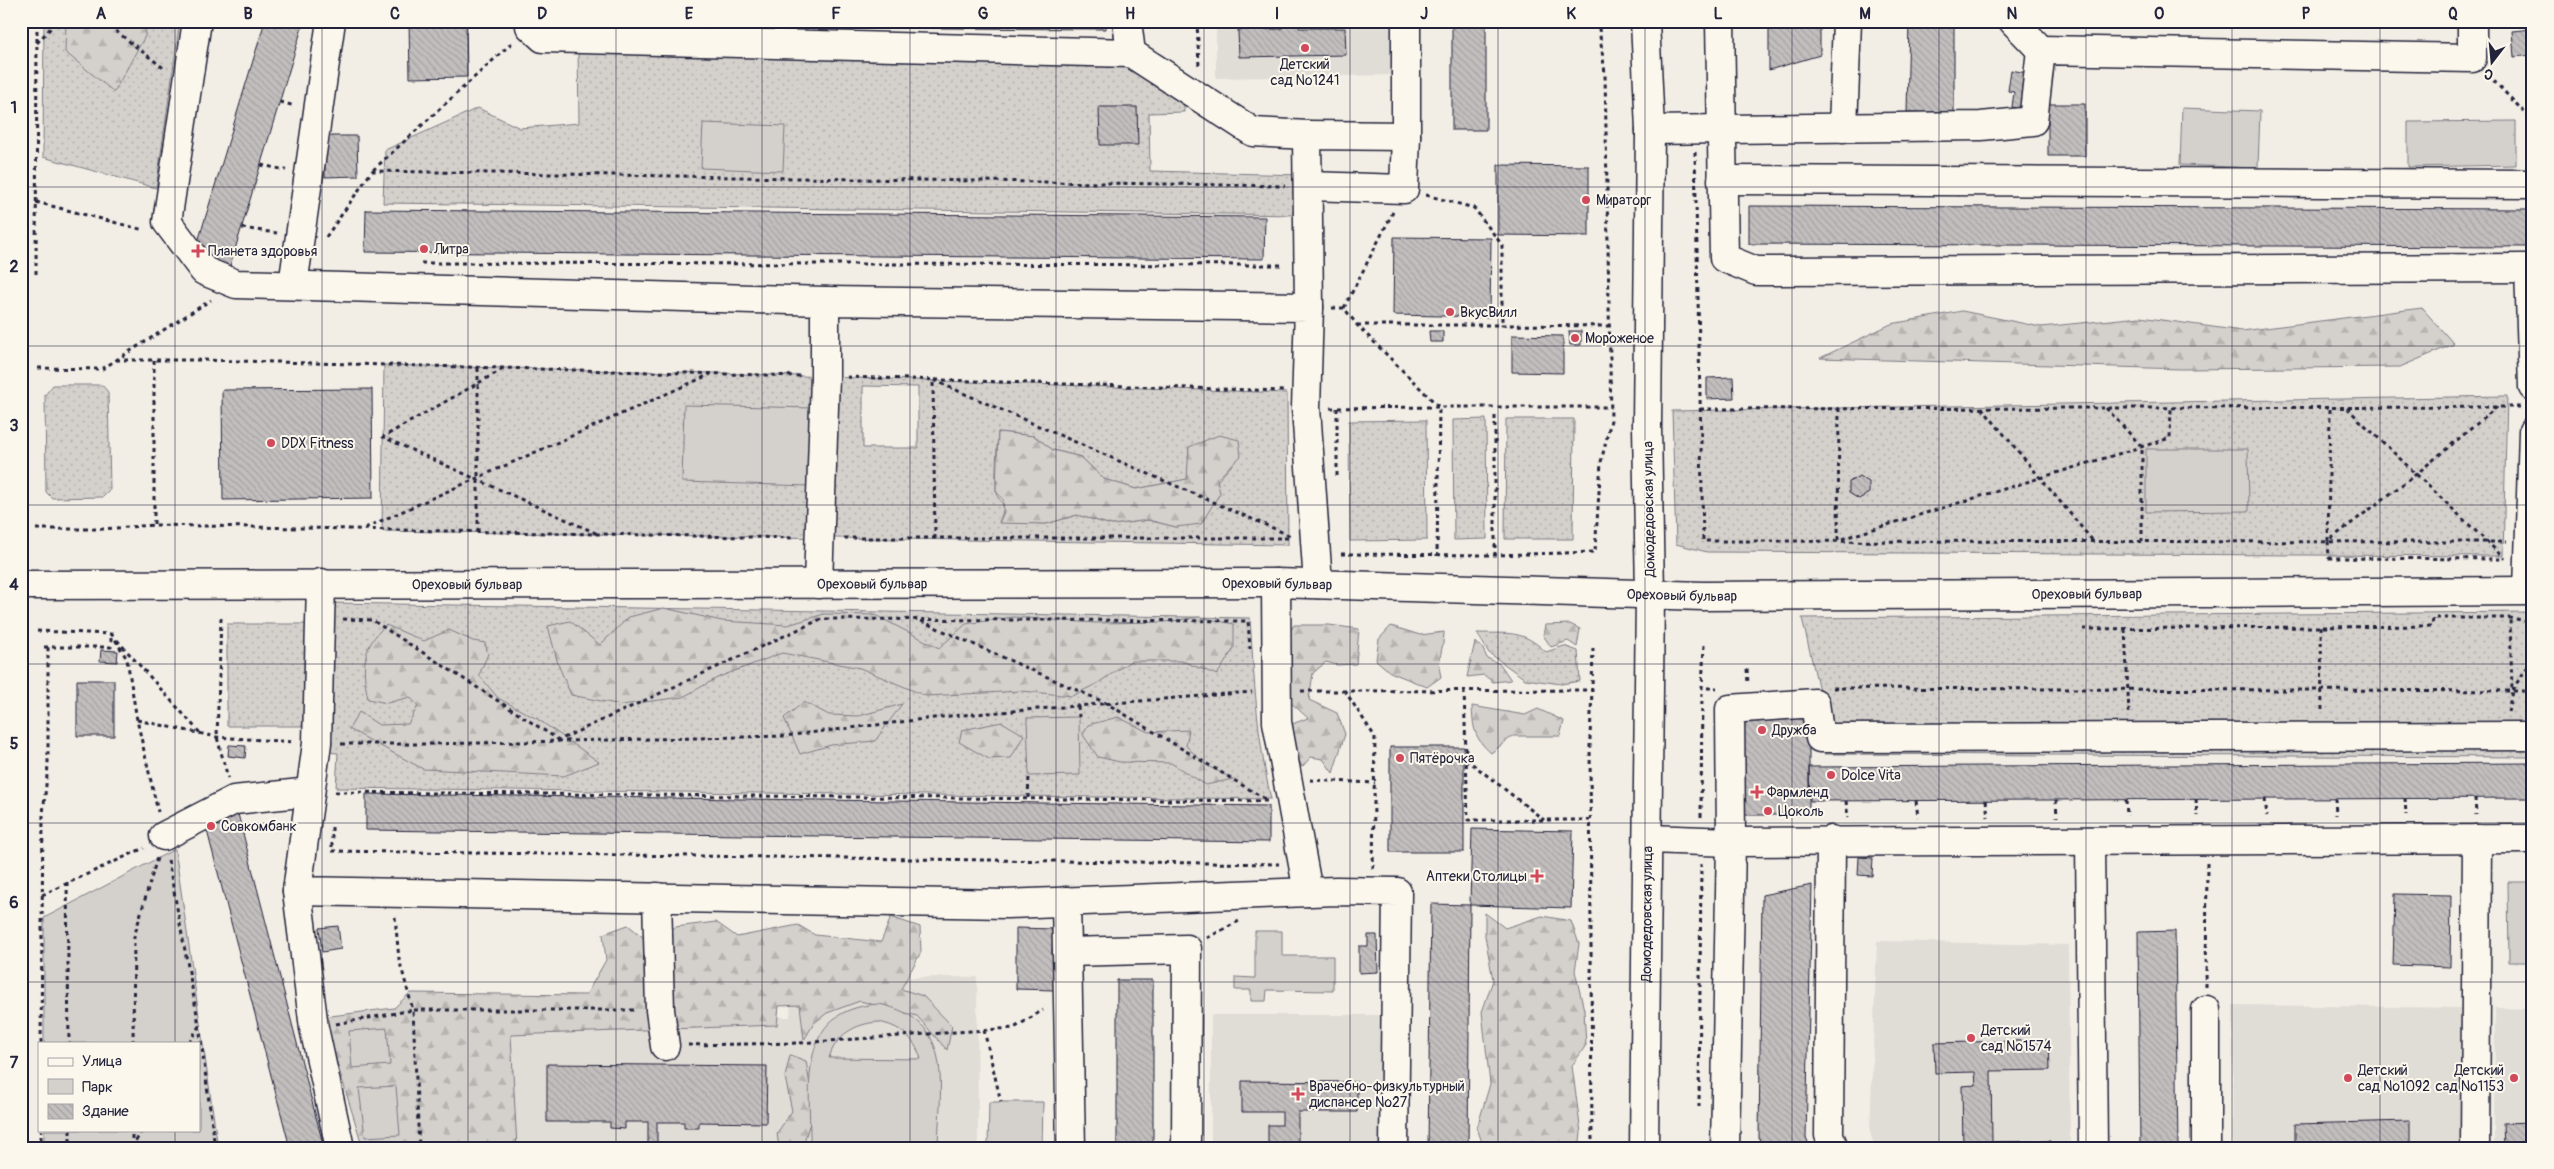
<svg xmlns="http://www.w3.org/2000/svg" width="2554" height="1169" viewBox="0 0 2554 1169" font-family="Pangolin,sans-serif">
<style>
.built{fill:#e0dcd6}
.grass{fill:url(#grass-dots);stroke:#7b7a84;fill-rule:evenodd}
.forest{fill:url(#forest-firs);stroke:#7b7a84}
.park{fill:#d4d1cc;stroke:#7b7a84;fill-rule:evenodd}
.building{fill:url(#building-back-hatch);stroke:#22223b}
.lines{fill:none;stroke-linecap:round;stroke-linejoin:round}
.minor-casing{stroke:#22223b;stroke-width:31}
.major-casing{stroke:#22223b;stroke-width:31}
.path{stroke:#22223b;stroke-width:3;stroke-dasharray:4 4;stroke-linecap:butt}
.minor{stroke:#fbf7ec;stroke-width:28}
.major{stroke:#fbf7ec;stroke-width:28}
.grid{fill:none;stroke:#22223b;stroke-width:1;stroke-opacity:0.55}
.poi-dot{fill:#d1495b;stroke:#fbf7ec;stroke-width:2}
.labels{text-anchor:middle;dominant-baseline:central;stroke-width:4;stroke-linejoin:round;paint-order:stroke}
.poi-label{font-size:14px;fill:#22223b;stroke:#fbf7ec;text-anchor:start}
.street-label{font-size:14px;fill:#22223b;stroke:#fbf7ec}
.neatline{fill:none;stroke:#22223b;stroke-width:2}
.grid-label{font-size:16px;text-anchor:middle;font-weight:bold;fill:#22223b}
</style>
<defs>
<pattern id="grass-dots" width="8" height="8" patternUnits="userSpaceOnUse" patternTransform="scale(1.25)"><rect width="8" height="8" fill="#d4d1cc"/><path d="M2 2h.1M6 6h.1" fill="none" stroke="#b6b3b0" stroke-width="1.8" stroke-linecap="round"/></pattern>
<pattern id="forest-firs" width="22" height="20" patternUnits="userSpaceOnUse" patternTransform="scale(1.25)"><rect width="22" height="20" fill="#d4d1cc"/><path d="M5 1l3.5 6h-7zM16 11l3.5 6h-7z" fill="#b6b3b0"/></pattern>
<pattern id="building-back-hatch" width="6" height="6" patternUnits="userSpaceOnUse" patternTransform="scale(1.25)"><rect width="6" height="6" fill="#c2bebe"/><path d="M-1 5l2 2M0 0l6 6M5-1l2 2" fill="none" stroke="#a6a3a4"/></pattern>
</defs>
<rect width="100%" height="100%" fill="#f2eee5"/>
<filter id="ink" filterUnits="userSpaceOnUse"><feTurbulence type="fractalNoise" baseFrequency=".02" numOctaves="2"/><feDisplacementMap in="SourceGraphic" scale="10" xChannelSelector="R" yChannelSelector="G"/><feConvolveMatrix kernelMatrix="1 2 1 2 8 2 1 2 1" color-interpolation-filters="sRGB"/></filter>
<g filter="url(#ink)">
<path class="built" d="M1216 21H1393V75L1216 78Z
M1877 941 2068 945 2070 1148H1875L1870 1132Z
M977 977 978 1148H430L422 1015 790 1017 791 978Z
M2233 1005 2464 1008 2463 1148H2232Z
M2495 1008 2533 1009V1148H2494Z
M1211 1015H1385V1148H1211Z"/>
<path class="grass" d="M44 21H180L156 188 43 157Z
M578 48 1129 59 1184 93V112L1149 113 1150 171 1301 175 1300 215 383 203 385 150 478 108 520 128 579 123Z
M384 365 714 373 1287 393 1288 545 382 531ZM863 386 918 387V448H863ZM998 432 1034 436 1053 450 1081 457 1104 479 1136 489 1188 479 1189 447 1240 456 1176 527 1148 520 1112 525 1077 515 1046 524 999 522C1009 500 998 504 996 489 995 471 997 450 998 432Z
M53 385H102L108 392 110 490 103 497 52 498 46 492 45 395Z
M2507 396 2503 556 1707 552 1676 544 1672 411Z
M1486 419 1487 539 1454 540 1453 420Z
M1506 419H1574L1573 539H1505Z
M1426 420 1427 540 1350 541 1349 421Z
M331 603 1250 618C1254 679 1257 739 1271 799L336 788 338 753 324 752Z
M2533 612V757L1824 754 1825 716 1802 618Z
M227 624H311V726H227Z
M1477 633C1509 634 1522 629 1546 652L1564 646 1578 651 1580 681 1561 684 1525 679 1489 653Z"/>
<path class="forest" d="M66 21H147L145 36 114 92 65 52Z
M2422 308 2454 344 2400 367 2181 369 1820 358 1891 324 1962 311 2041 327 2140 317 2242 331Z
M998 432 1034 436 1053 450 1081 457 1104 479 1136 489 1187 479 1189 447 1219 435 1239 440 1241 456 1217 479 1220 493 1201 524 1176 527 1148 520 1112 525 1077 515 1046 524 999 523 1004 512 1003 500 996 491Z
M664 608 722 621 788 625 824 614 875 615 939 648 966 624 1013 617 1095 623 1165 622 1199 617 1234 624V648L1217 675 1182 661H1131L1098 683 1072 696 1022 691 926 696 860 668 782 653 719 677 683 697 621 705 571 695 558 664 548 626 570 621 600 645 629 617Z
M1570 624 1580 629 1577 647 1568 641 1551 647 1543 635 1545 625Z
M386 625 424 641 449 630 473 641 485 643 488 654 479 675 498 698 539 720 599 762 564 776 423 769 349 729 359 712 379 725 408 724 418 706 410 697 387 703 368 699C362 669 361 647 386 625Z
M1294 625H1329L1359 629 1356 664 1337 665 1326 662 1313 673 1309 700 1337 713 1345 734 1333 773 1323 759 1311 757 1302 767 1290 741 1287 726 1308 718 1289 701 1284 641Z
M1391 626 1420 635 1444 632C1444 650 1436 659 1441 677L1427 687 1390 672 1376 660 1379 639Z
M1475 642 1482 647 1487 658 1500 664 1511 680 1493 682 1484 675 1467 677Z
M804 702 829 715 859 716 902 704 875 741 831 745 800 754 784 718Z
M1472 706 1525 715 1538 709 1564 721 1560 736H1513L1491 753C1474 738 1473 728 1472 706Z
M1118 717 1148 732 1189 730 1186 746 1206 765 1233 779 1206 785 1171 763 1120 762 1098 757 1083 735 1088 725Z
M1002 722 1024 735 1011 758 989 759 959 742 962 730Z
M1485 913 1505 928 1542 916 1571 921 1579 944 1575 971 1584 1010 1586 1045 1572 1066 1581 1133 1579 1148H1484L1477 1128 1490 1084 1482 1012 1493 980 1485 936Z
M891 917 920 927 921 952 901 989 923 996 952 1026 947 1050 917 1016 860 1001 827 1013 814 1023 804 1040 800 1005 779 1006 777 1025 511 1035 517 1148H363L323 1017 394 1008 410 993 586 995 606 960 603 934 628 925 644 938 657 942 675 927 716 922 737 937 798 925 815 935 881 942Z
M790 1055 806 1061 814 1110 802 1148H779L777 1133 792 1111 785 1077Z"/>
<path class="park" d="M2182 108 2260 111 2258 168 2180 165Z
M2516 121V165L2408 167V122Z
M703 123 785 126 783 171 701 168Z
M684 405 813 408 810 486 682 482Z
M2146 449H2248L2249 511 2146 512Z
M1079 717 1080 775 1029 776 1027 718Z
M175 849 218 1148H44V1130H199V1043H44V918Z
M2508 882H2533V962H2509Z
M1255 931H1282V956H1333V991L1267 990 1266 1001H1251V990H1235V977L1255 978Z
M879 1004C957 1020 939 1087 938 1148H810C811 1087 794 1009 879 1004ZM878 1022C900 1026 914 1037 921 1059L829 1058C836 1035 854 1024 878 1022Z
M387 1028 390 1065 352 1068 349 1031Z
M396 1086 400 1135 365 1137 359 1088Z
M989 1102H1043L1042 1148H988Z"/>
<path class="building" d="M265 21H304L230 266 194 255Z
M409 21H466L467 77 410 78Z
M587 21H1106V29L587 26Z
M1282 21H1299V28H1345L1346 55 1239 57 1238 30 1282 29Z
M1452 21H1486V130H1452Z
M1769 21H1820V55L1769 70Z
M1909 21H1954V113L1907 112Z
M2533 29V55L2514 57 2512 31Z
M2011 70 2032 74 2026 110 2012 107 2014 92 2008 91Z
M2048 104H2085V156H2048Z
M1099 107H1137L1138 145H1100Z
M324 136H357L358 176 325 177Z
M1498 165 1589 166V236L1498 235Z
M1749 206 2533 209V247L1749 244Z
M366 210 1265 217 1264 259 365 252Z
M1394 237 1491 238 1490 317 1393 315Z
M1429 331H1443V342H1430Z
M1569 331H1581V345H1570Z
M1512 335 1563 336V373L1512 372Z
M1733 377 1734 398 1707 399V378Z
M372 389 373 498 223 500 222 390Z
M1859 476 1869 482V493L1859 499 1849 493V482Z
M101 650 118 651 117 662 100 661Z
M77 680H114V736H77Z
M1744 717H1809V815H1744Z
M229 745 246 746 245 758 228 756Z
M1390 747H1464V852H1390Z
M2533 763V798L1810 801 1809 767Z
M366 794 1269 806V842L366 830Z
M238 814 324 1148H290L205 823Z
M1472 829 1573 831 1571 908 1470 905Z
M1859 857 1873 858 1872 876 1858 875Z
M1812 885 1806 1137 1810 1148H1762L1759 1138 1762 895Z
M2395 894 2451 895 2450 967 2393 965Z
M1431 904 1470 905 1468 1148H1428Z
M338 926 341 949 322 952 319 928Z
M1016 928 1055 929 1054 990 1016 989Z
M2175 931 2178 1148H2140L2138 932Z
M1368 935H1377L1378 972 1359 973V946H1368Z
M1117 980H1153V1148H1117Z
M2049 1040 2050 1070 1991 1071 1992 1142 2050 1141V1148H1963L1962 1086 1976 1085 1975 1072 1935 1073 1934 1043Z
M547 1064 767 1066 766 1123 699 1122V1128H684V1122H657V1148H648V1122H625V1129L610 1128V1122H547Z
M1242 1081 1357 1082V1112H1298V1148H1268V1125H1282V1112H1242Z
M2410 1121V1148H2295V1124Z
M2533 1122V1148H2504L2503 1123Z"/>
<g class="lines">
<g class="minor-casing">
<g id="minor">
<path d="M197 21 167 222 204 271 236 284 825 301"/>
<path d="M530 21V26L543 38 1131 53"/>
<path d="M1127 21 1131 53 1253 132 1307 135"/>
<path d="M1720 21 1724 258 1756 271 2529 268"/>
<path d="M2013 21 2041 50"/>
<path d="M1843 128 1847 21"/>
<path d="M1650 130 1981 126 2033 121 2041 50 2472 58V21"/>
<path d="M1722 180 2533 184"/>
<path d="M1308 186 1404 189 1406 136"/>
<path d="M2533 268H2529L2533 387"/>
<path d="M293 285 331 21"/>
<path d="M1309 307 1307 135 1406 136V21"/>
<path d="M321 583 317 743 297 891 1007 904 1336 891 1397 892 1394 1148"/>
<path d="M1276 583 1277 722 1308 892"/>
<path d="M818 584 825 377V301L1309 307 1306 408 1318 584"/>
<path d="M2528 591 2533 431"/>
<path d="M164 836 234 800 310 792"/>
<path d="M1649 839 1731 842 1730 709 1815 703 1820 738 2533 736"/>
<path d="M1831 840 1829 1135 1834 1148"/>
<path d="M2090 841 2093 1148"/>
<path d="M297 891 314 1028 340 1148"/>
<path d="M657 897 660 1010 665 1046"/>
<path d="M1066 901 1071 1148"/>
<path d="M1067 952 1187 949 1186 1148"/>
<path id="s1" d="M1644 1148 1650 595 1647 426 1650 130 1645 21"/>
<path d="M1725 1148 1731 842 2533 839"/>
<path d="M2206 1148V1010"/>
<path d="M2475 1148 2477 839"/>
</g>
</g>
<g class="major-casing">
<g id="major">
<path id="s2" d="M21 585 1276 583 1703 596 2533 591"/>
</g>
</g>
<path class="path" d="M103 21 166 70
M1197 21 1199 67
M37 43 57 21
M2488 75 2533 121
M280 102 295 106
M1695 152 1703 541 2507 542
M261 165 286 170
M373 170 514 41
M1426 195 1474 208 1502 245V325L1610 326
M36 202 144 230
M242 228 277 233
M326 237 372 171 1285 186
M421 263 1285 265
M36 274 37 21
M1332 308H1344L1357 325 1439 407H1611
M1344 308 1393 212
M1357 325H1502
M116 360H201L801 376
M154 360V525
M38 368 102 369 211 300
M478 368V533
M503 369 383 437 598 534
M847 377 1283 391
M2497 407 2415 475 2328 541 2329 558 2504 559
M1330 408 1439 407 1437 556
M1337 408V476
M1839 408 1838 540 2170 438 2171 408
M1982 408 2093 541
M2106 408 2142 447V541
M2347 408 2505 559
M1700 409 2520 407
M1495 416V555
M365 528 711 374
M36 529H103L154 525 795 538
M844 538H1290
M935 539 933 380 1291 536
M2328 541 2330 408
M1341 554 1495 555 1595 552 1601 462 1611 420 1605 73 1598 21
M221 618 217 737 228 778
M343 619 372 620 559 740 821 619 1248 621 1250 649
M921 621 1106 703 1267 800
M2321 626 2322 714
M2083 629 2432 626 2433 618H2510L2533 622
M2125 629 2129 714
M37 631 111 634
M111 633 127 659 137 720 158 812
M117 640 201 734
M1704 645 1702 688H1717
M44 647H111V634
M1747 669 1748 684
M1833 688 2533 691
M2512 690 2533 659
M1301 691H1345
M1464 691 1468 820H1590
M1078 706 1079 717
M2508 712 2512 691 2510 618
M137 720 217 737 295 742
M341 744H432L784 736 950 716 1252 692
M1466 759 1544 820
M1310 780 1375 783
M335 792 1268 801
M1028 798 1029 776
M2335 798 2336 815
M2405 798 2406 815
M2475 798 2476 815
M2196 799 2197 816
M2265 799 2267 816
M1986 800 1988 817
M2056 800 2057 817
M2126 800 2127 816
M1846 801 1848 818
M1916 801 1918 817
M1701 817 1702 688
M332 827V851L1279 864
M168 860 199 1025 215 1148
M1373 869 1375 737 1345 691 1592 690 1593 647
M67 882 69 1043
M42 895 144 848
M395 917 399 959 413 1010H637
M1207 938 1241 920
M2206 987 2207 863
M336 1024 413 1010 419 1148
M984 1030 1001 1102
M41 1043 43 814 48 766V647
M133 1043 134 937 157 858
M189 1043 199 1026
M688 1045 799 1043 1014 1028 1043 1010
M1699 1107 1701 864
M70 1130V1148
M132 1147V1130
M41 1148V1130
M132 1148 142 1130
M1592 1148 1590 737 1592 690"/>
<use href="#minor" class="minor"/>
<use href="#major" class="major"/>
</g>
</g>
<path class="grid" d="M175 21V1043M322 21V1148M468 21V1148M616 21V1148M762 21V1148M910 21V1148M1056 21V1148M1204 21V1148M1350 21V1148M1498 21V1148M1645 21V1148M1792 21V1148M1939 21V1148M2086 21V1148M2232 21V1148M2380 21V1148M21 187H2533M21 346H2533M21 505H2533M21 664H2533M21 823H2533M21 982H2533M175 1130V1148"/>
<g class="poi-dot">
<circle cx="1305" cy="48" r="5"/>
<circle cx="1586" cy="200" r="5"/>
<circle cx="424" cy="249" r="5"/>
<path d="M195.5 243.5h5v5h5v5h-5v5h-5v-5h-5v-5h5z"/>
<circle cx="1450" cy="312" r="5"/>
<circle cx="1575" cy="338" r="5"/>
<circle cx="271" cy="443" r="5"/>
<circle cx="1762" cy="730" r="5"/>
<circle cx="1400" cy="758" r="5"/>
<circle cx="1831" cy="775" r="5"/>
<path d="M1754.5 784.5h5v5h5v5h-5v5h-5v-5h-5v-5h5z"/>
<circle cx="1768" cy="811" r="5"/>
<circle cx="211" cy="826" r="5"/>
<path d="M1534.5 868.5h5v5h5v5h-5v5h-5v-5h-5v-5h5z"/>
<circle cx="1971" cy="1038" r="5"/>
<circle cx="2348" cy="1078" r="5"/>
<circle cx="2514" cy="1078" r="5"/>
<path d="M1295.5 1086.5h5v5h5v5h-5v5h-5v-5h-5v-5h5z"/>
</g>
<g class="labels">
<g class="poi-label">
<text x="1305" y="64" text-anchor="middle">Детский<tspan x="1305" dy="16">сад №1241</tspan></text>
<text x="1596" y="200">Мираторг</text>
<text x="434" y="249">Литра</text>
<text x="208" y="251">Планета здоровья</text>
<text x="1460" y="312">ВкусВилл</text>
<text x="1585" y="338">Мороженое</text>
<text x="281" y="443">DDX Fitness</text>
<text x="1772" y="730">Дружба</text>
<text x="1410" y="758">Пятёрочка</text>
<text x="1841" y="775">Dolce Vita</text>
<text x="1767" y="792">Фармленд</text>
<text x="1778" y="811">Цоколь</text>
<text x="221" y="826">Совкомбанк</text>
<text x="1527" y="876" text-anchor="end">Аптеки Столицы</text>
<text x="1981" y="1030">Детский<tspan x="1981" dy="16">сад №1574</tspan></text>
<text x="2358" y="1070">Детский<tspan x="2358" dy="16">сад №1092</tspan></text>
<text x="2504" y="1070" text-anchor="end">Детский<tspan x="2504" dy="16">сад №1153</tspan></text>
<text x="1309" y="1086">Врачебно-физкультурный<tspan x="1309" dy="16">диспансер №27</tspan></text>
</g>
<g class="street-label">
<text transform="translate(1649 509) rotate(-91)">Домодедовская улица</text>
<text stroke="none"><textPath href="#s2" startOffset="446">Ореховый бульвар</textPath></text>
<text stroke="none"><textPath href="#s2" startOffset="851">Ореховый бульвар</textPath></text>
<text stroke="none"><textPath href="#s2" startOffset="1256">Ореховый бульвар</textPath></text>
<text stroke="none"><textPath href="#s2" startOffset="2066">Ореховый бульвар</textPath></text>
<text stroke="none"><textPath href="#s2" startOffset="1661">Ореховый бульвар</textPath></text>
<text stroke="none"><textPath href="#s1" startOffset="234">Домодедовская улица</textPath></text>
</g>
</g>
<rect width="2554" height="1169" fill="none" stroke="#fbf7ec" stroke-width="55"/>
<rect x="38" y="1042" width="162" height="90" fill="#fbf7ec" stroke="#a4a2a5"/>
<rect x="48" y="1058" width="25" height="8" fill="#fbf7ec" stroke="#a4a2a5"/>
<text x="82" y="1066" font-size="15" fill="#22223b">Улица</text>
<rect x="48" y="1079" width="25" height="15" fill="#d4d1cc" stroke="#a4a2a5"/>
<text x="82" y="1092" font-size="15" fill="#22223b">Парк</text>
<rect x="48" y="1104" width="25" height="15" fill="url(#building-back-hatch)" stroke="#a4a2a5"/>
<text x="82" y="1116" font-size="15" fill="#22223b">Здание</text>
<g transform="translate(2492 62) rotate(196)" stroke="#fbf7ec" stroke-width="4" paint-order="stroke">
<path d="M0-4L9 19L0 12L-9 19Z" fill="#22223b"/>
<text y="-8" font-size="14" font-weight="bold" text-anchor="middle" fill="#22223b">С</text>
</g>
<rect x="28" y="28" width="2498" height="1114" class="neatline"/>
<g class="grid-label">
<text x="101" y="19">A</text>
<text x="248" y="19">B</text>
<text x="395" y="19">C</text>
<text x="542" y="19">D</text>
<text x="689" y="19">E</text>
<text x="836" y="19">F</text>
<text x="983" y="19">G</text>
<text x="1130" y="19">H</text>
<text x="1277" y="19">I</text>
<text x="1424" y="19">J</text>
<text x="1571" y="19">K</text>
<text x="1718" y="19">L</text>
<text x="1865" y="19">M</text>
<text x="2012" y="19">N</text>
<text x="2159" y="19">O</text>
<text x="2306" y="19">P</text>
<text x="2453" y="19">Q</text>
<text x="14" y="113">1</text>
<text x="14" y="272">2</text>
<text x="14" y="431">3</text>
<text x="14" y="590">4</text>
<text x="14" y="749">5</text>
<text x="14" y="908">6</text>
<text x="14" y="1068">7</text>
</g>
</svg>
